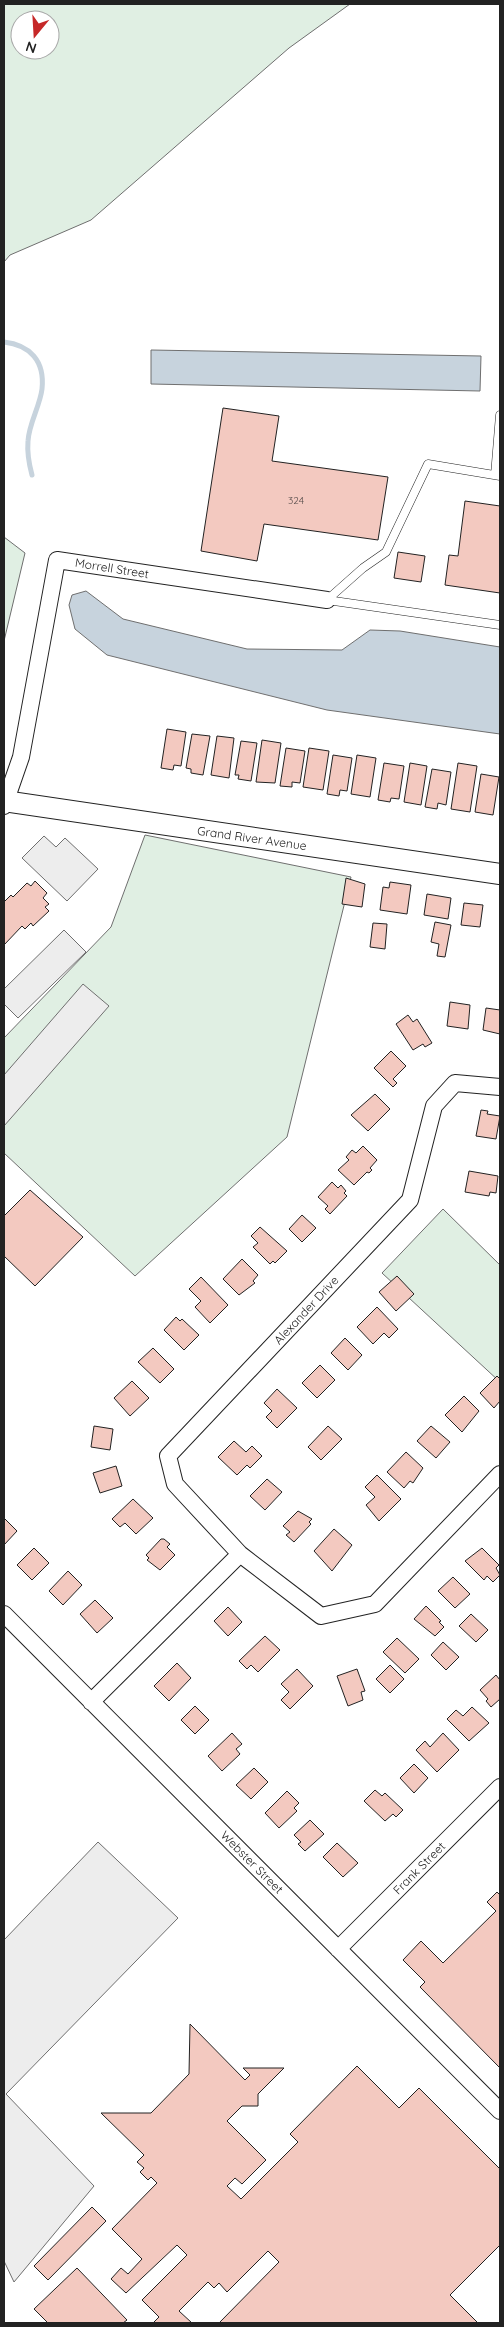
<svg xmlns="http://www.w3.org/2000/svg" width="504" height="2327" viewBox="0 0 504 2327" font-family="Quicksand,sans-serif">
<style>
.green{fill:#e0efe3;stroke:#6f6f6f;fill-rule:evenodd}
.parking{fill:#ededed;stroke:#6f6f6f}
.water{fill:#c7d3dd;stroke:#6f6f6f}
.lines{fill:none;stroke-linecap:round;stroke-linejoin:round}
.stream{stroke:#c7d3dd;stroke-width:5}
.building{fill:#f3c9c0;stroke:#222}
.service-casing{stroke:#222;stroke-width:9}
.minor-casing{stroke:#222;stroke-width:18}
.tertiary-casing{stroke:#222;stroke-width:22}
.service{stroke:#fff;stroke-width:8}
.minor{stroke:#fff;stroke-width:16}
.tertiary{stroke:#fff;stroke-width:20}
.labels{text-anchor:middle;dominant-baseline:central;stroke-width:4;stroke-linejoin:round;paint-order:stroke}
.number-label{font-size:10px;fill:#564c4a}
.street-label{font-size:12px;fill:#222;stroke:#fff}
</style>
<rect width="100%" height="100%" fill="#fff"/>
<path class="green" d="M4 4H350L289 48 91 220 10 255 4 262ZM20 20H50V50H20Z
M4 537 25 553 4 641Z
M145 835 351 877 287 1137 135 1276 4 1153V1038L111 927Z
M443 1209 500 1265V1382L382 1273Z"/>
<path class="parking" d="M44 836 56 847 65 838 98 869 67 901 22 858Z
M64 930 86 952 18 1018 4 1004V989Z
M83 984 109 1006 4 1126V1075Z
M98 1842 178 1918 6 2094 94 2186 14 2282 4 2261V1940Z"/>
<path class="water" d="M151 350 481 356 480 391 151 384Z
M86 591 123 619 247 649 342 650 370 630 400 631 500 647V734L327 710 107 655 75 629 69 605 72 595Z"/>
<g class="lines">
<path class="stream" d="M4 342C30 345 45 361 42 389 40 406 29 423 28 441 27 453 29 464 32 475"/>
</g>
<path class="building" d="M223 408 279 416 272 461 388 477 378 540 264 524 257 561 201 551Z
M465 501 500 506V593L445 585 449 555 458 556Z
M398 552 425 556 421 582 394 578Z
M167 729 186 732 181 766 174 765 173 770 161 768Z
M192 734 210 736 203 775 191 773V769L186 768Z
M217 736 234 738 229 778 211 775Z
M262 740 281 743 275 783 256 782Z
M241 741 257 743 251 781 238 779 239 775H235Z
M286 748 305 751 300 783 292 782V787L280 786Z
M309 748 329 751 323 790 303 787Z
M333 755 352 758 347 791 340 790 339 796 327 794Z
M357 755 376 758 370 797 351 794Z
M384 763 404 766 399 799 391 798 390 802 378 800Z
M410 763 427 766 421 805 404 802Z
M458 763 477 766 470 812 451 809Z
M432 769 451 772 446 805 438 803 437 809 425 807Z
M481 774 499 777 493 815 475 812Z
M346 878 365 884 362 907 342 904Z
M35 881 47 893 43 898 49 904 45 907 49 911 33 926 31 923 25 929 22 926 4 945V902L11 895 13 897 27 883 31 886Z
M390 882 411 885 407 914 380 910 383 887 389 888Z
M427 894 451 898 448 919 424 915Z
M464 903 483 905 480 927 461 925Z
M435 922 451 925 445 957 437 956 439 944 431 942Z
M373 923 387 924 385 949 370 947Z
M450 1002 470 1005 468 1029 447 1026Z
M486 1008 500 1010V1034L483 1030Z
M408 1015 413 1022 417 1019 432 1043 425 1047 423 1044 413 1050 396 1024Z
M391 1051 406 1066 393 1079 397 1083 393 1087 374 1068Z
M375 1094 390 1109 368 1131 351 1115Z
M481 1110 488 1111 487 1114 500 1116 496 1139 476 1136Z
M363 1146 377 1160 370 1168 372 1170 369 1173 367 1172 354 1185 338 1170 349 1160 346 1157 352 1150 356 1153Z
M469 1171 498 1176 496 1193 490 1192 489 1196 465 1192Z
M332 1182 338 1188 341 1185 346 1191 344 1193 347 1196 330 1214 325 1209 328 1206 318 1197Z
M30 1190 83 1237 35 1286 4 1256V1216Z
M302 1215 316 1228 302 1242 289 1229Z
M260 1227 287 1251 275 1263 273 1261 270 1264 253 1247 258 1243 251 1236Z
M242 1259 258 1275 253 1281 255 1283 239 1295 223 1279Z
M397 1276 414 1294 396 1311 379 1292Z
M201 1277 228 1305 210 1323 195 1307 201 1301 189 1289Z
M377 1307 398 1329 389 1338 384 1333 373 1344 357 1327Z
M176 1317 180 1321 182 1319 199 1335 184 1350 164 1330Z
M345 1338 362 1355 348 1370 331 1353Z
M153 1348 174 1369 160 1383 138 1362Z
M320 1365 335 1380 317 1398 302 1383Z
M497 1376 500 1379V1401L494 1408 480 1393Z
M132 1381 149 1398 130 1416 114 1398Z
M277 1389 297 1408 277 1428 266 1417 272 1411 264 1403Z
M464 1396 479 1411 462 1432 445 1415Z
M94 1426 113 1429 110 1450 91 1447Z
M328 1426 342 1439 321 1460 308 1447Z
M431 1426 450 1442 436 1458 417 1441Z
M234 1441 246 1452 252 1446 262 1456 250 1468 247 1465 237 1475 218 1457Z
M406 1452 423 1468 413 1483 410 1481 404 1488 387 1472Z
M116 1466 122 1486 100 1493 93 1473Z
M377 1475 401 1499 379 1521 366 1505 375 1497 365 1487Z
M267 1479 282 1492 265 1510 250 1496Z
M133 1499 153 1518 136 1534 125 1523 120 1527 112 1519Z
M298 1511 312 1519 309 1522 311 1524 294 1542 286 1535 290 1532 283 1526Z
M4 1518 17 1531 4 1545Z
M334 1529 352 1545 332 1571 314 1551Z
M161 1539H164L170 1544 167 1547 175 1555 160 1570 147 1560 149 1558 146 1555Z
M34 1548 49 1563 32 1580 17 1565Z
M482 1548 499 1565 496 1568 500 1575 493 1582 487 1576 484 1580 465 1561Z
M68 1571 82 1585 63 1605 49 1591Z
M453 1577 470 1594 455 1608 438 1591Z
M95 1600 113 1618 97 1633 80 1614Z
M426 1606 441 1621 439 1622 444 1627 435 1636 414 1619Z
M228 1607 242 1622 228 1636 214 1621Z
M471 1614 488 1630 476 1642 459 1626Z
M265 1636 280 1650 258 1672 251 1665 247 1669 239 1661Z
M397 1638 419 1659 405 1673 383 1652Z
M443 1642 459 1657 446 1670 431 1655Z
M177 1663 191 1678 169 1701 154 1686Z
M390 1665 404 1679 390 1693 376 1679Z
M297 1669 313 1686 290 1709 281 1700 289 1692 281 1684Z
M357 1669 365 1691 361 1692 363 1700 348 1706 337 1676Z
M496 1675 500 1680V1699L491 1707 486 1701 488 1699 480 1690Z
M195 1706 209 1720 195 1734 181 1720Z
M472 1707 489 1723 469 1741 447 1719 456 1710 463 1716Z
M232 1733 242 1744 236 1749 240 1754 222 1771 208 1756Z
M443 1733 459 1750 437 1772 416 1750 425 1741 430 1747Z
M414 1764 428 1778 414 1793 400 1778Z
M254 1768 268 1782 251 1799 236 1785Z
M375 1790 382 1796 385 1793 403 1810 396 1817 393 1814 385 1821 364 1801Z
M287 1791 299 1803 294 1808 297 1811 279 1828 265 1813Z
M310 1820 324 1834 305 1851 298 1844 301 1842 294 1835Z
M337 1843 358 1863 343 1877 323 1857Z
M497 1892 500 1895V2068L420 1987 425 1982 403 1960 421 1941 443 1963 496 1911 487 1902Z
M190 2024 245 2080 250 2075 243 2068H284L258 2094V2106H242L227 2121 266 2160 242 2184 235 2178 227 2186 241 2199 298 2142 290 2134 357 2066 399 2108 419 2088 500 2169V2245L450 2295 478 2323H219L279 2262 268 2251 227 2292 219 2283 214 2288 208 2282 179 2311 192 2323H153L159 2317 142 2300 187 2255 177 2245 126 2293 111 2279 121 2268 128 2274 142 2259 112 2229 157 2183 151 2177 148 2180 140 2172 144 2168 137 2162 144 2155 101 2113H151L189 2074Z
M92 2207 106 2221 48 2280 34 2266Z
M77 2268 127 2320 123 2323H48L34 2309Z"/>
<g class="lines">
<g class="service-casing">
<path id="service" d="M495 475 500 415
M327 600 363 568 386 552 428 464 500 476
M327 600 500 625"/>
</g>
<g class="minor-casing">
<path id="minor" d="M4 806 21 757 57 560 327 600
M500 1087 455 1083 434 1106 410 1200 168 1456 175 1484 240 1554 321 1616 375 1604 500 1474
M4 1614 500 2111
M91 1702 240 1554
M338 1949 500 1787"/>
</g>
<g class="tertiary-casing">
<path id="tertiary" d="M4 801 500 874"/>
</g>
<use href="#service" class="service"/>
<use href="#minor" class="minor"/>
<use href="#tertiary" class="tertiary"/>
</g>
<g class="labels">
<g class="number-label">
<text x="296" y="500">324</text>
</g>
<g class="street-label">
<text transform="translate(112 568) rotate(9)">Morrell Street</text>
<text transform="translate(252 838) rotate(8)">Grand River Avenue</text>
<text transform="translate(306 1310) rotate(-47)">Alexander Drive</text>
<text transform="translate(252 1862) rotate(45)">Webster Street</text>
<text transform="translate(419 1868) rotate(-45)">Frank Street</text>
</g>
</g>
<rect width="504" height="2327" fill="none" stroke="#222222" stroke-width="10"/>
<g transform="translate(35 35) rotate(198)"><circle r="24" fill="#ffffff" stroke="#a7a7a7"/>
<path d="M0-4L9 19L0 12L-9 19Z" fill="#c62828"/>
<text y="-8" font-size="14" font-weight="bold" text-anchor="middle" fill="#222222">N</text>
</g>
</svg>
